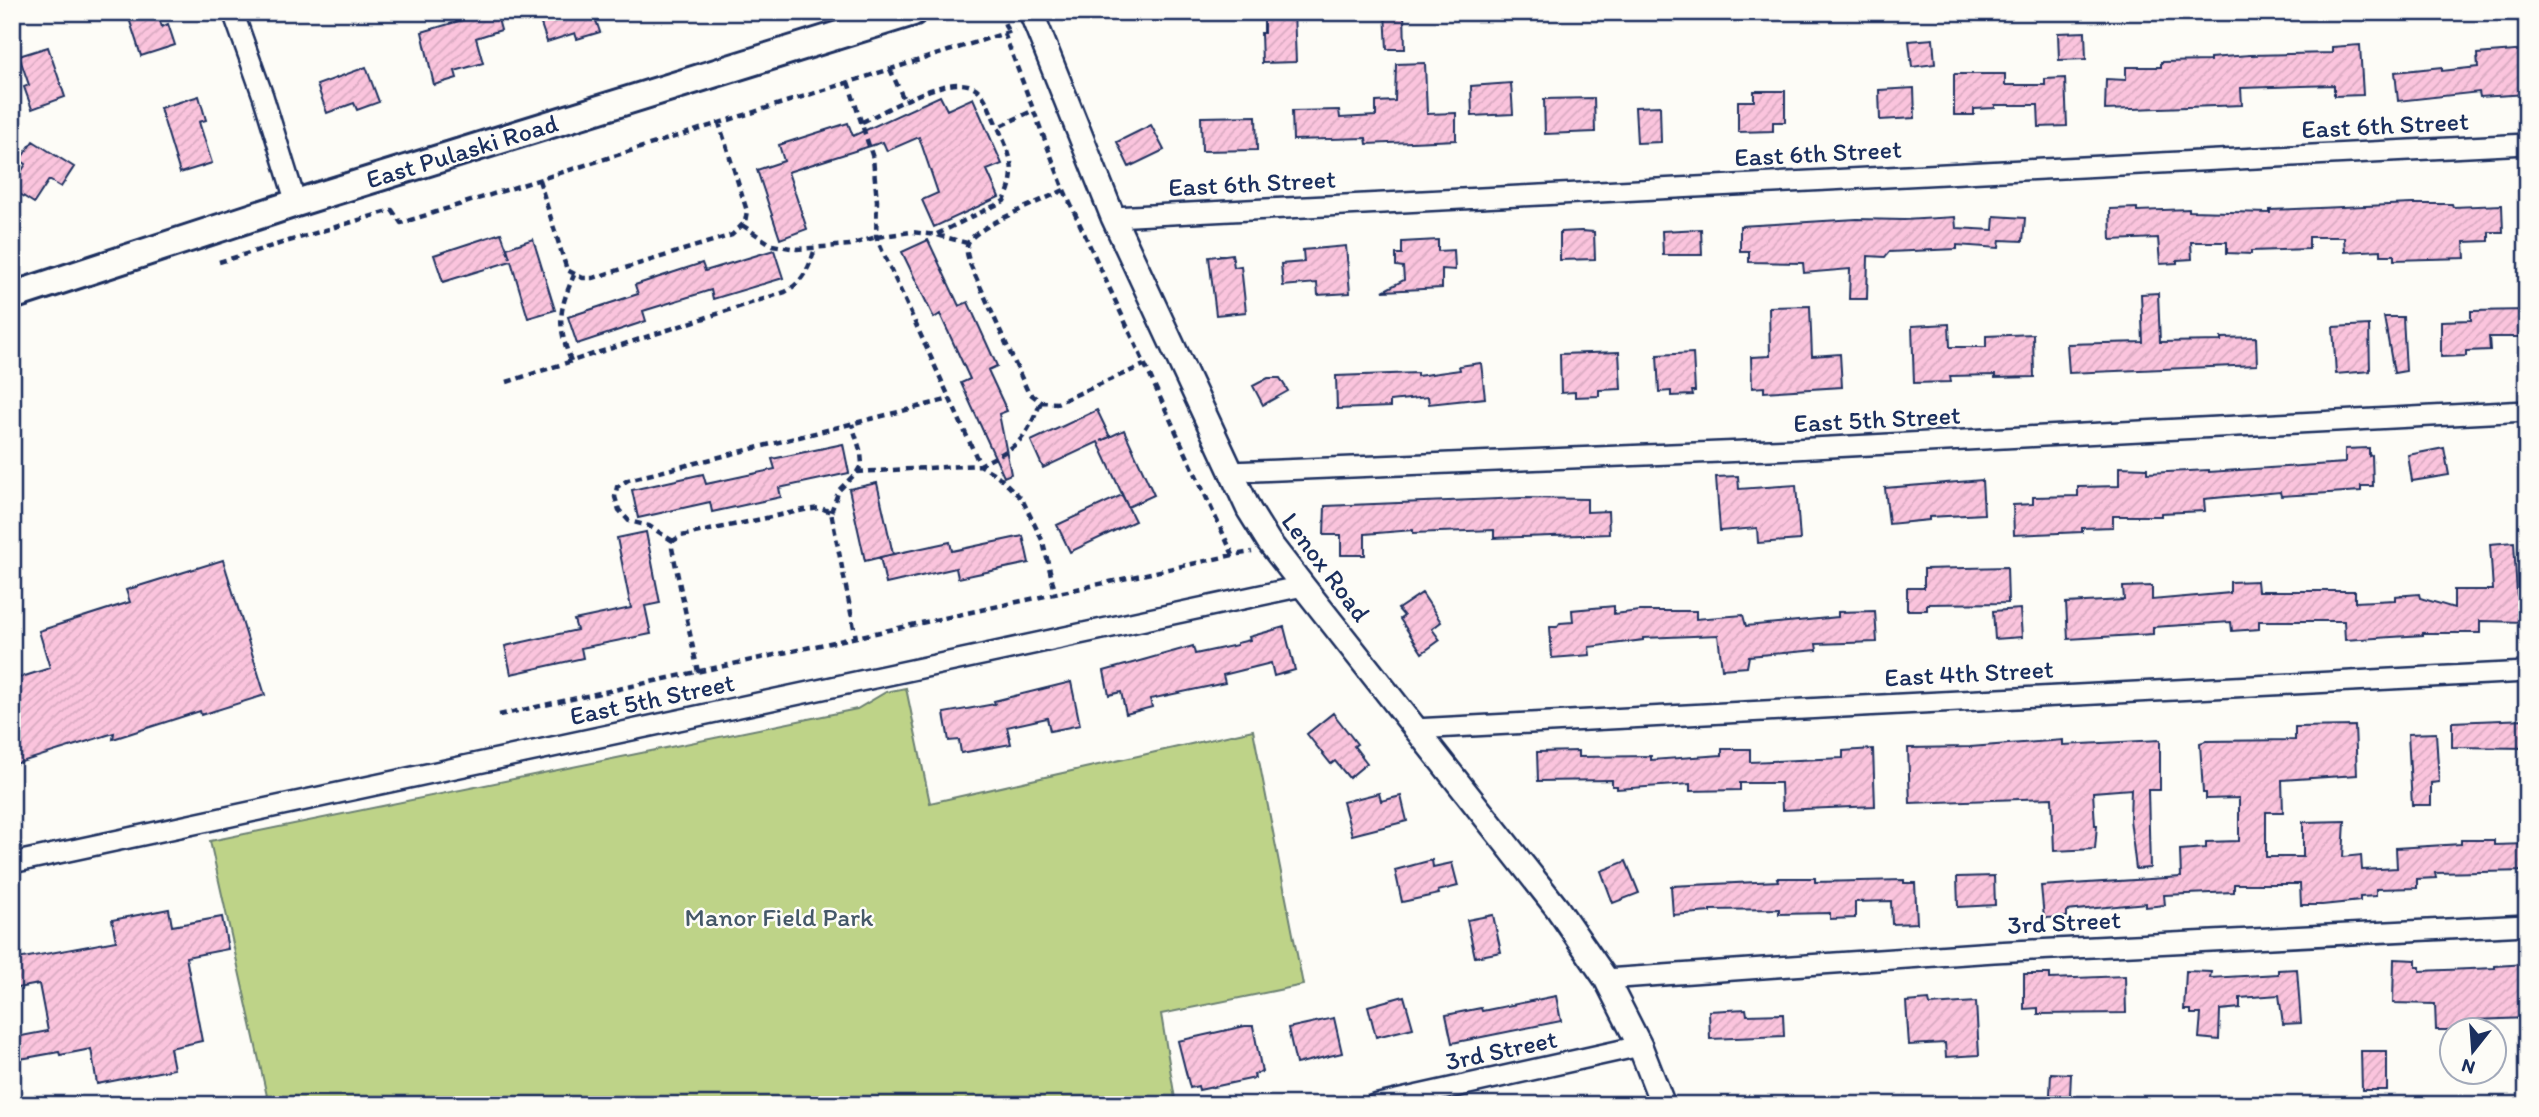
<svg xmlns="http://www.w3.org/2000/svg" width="2539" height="1117" viewBox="0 0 2539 1117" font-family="Itim,sans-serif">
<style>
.park{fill:#bed388;stroke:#6c8173;stroke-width:2}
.building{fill:url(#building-hatch);stroke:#1b2f5e;stroke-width:2}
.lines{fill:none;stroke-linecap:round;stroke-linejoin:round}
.minor-casing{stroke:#1b2f5e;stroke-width:24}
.tertiary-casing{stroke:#1b2f5e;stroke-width:28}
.secondary-casing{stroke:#1b2f5e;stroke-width:32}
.path{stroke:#1b2f5e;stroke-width:4.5;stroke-dasharray:7 5;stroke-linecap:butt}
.minor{stroke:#fdfcf7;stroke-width:19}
.tertiary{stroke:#fdfcf7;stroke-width:23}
.secondary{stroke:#fdfcf7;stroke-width:26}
.labels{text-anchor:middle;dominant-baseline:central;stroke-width:5;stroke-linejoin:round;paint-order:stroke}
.street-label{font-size:26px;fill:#1b2f5e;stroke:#fdfcf7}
.park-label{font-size:26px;fill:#445868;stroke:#fdfcf7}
</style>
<defs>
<pattern id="building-hatch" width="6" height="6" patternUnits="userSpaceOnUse" patternTransform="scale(1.75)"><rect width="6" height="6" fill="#fbc4dd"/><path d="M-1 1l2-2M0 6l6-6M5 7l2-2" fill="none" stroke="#d7a9c0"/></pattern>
</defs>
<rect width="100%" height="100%" fill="#fdfcf7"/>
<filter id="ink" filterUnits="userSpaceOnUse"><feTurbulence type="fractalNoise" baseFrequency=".0143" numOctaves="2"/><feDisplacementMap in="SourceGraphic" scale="14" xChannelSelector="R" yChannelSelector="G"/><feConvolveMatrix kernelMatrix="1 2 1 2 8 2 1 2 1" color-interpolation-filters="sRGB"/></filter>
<g filter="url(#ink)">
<path class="park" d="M906 688 930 803 1253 730 1303 985 1161 1014 1176 1105H269L210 841 857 709 886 692Z"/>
<path class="building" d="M127 12H157L162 27 168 24 175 45 141 56Z
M482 12H496L501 30 476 38 483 63 455 71 457 78 434 85 422 32 473 17 472 15Z
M537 12H593L600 32 577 39 575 33 547 42Z
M1264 12H1294L1296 62 1262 63 1261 33H1264Z
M1385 12H1404L1405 49H1387Z
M2085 32 2086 59 2059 60 2058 33Z
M1933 39 1935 64 1912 67 1909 41Z
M2360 45 2363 95 2334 96V85L2241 88 2242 105 2105 110 2106 79 2126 80V67H2161V62L2210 61V58L2250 55 2332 53V47Z
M48 47 65 97 32 109 24 87 29 85 19 56Z
M2527 50V94L2480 97 2479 92 2398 101 2395 72 2442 67V71L2478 67 2477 54Z
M1425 63 1427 114 1456 113V140L1367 144 1366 138 1293 140 1292 111 1339 110 1340 118 1376 116V102L1395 101 1396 64Z
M366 67 379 102 357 110 354 103 327 113 317 85Z
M1954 74H2005V85H2045V79L2065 78 2067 126 2039 127 2038 105H1995V108L1974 109V115H1954Z
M1511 83 1513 114 1472 116 1471 86Z
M1914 88 1915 118 1880 120 1879 90Z
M1754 91H1785V122H1773V131L1738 132V101H1754Z
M199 96 206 120 199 122 212 163 180 173 160 108Z
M940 96 947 110 973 98 1002 164 987 170 999 197 934 227 922 200 938 193 919 137 887 151 883 142 788 172 807 229 780 239 757 170 784 161 779 145 848 123 853 136Z
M1594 98 1595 132 1545 134 1544 99Z
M1660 106 1661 142 1637 143 1635 107Z
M1256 116 1257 150 1202 151 1201 117Z
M1151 125 1164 150 1129 167 1117 142Z
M33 141 74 167 61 187 49 180 34 203 12 189V186L26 164 20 160Z
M2412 204H2452L2453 207 2502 205 2503 232H2489V241L2464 242 2465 258 2394 260V255H2381V250L2345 252 2344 237H2309V249L2251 251V254L2227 253V242H2191L2192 259 2177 260V263L2160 264 2158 238 2111 240 2110 209 2137 208V211L2189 209V211L2270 213V210Z
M1994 216 2025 218 2023 241 2000 240 1999 248 1957 245V249L1889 252 1885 257 1868 256 1867 299H1849L1850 269 1804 273 1803 263 1749 262V251H1740V226L1857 219 1904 220 1955 217 1956 228 1993 230Z
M1701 229 1702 255H1663L1662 231Z
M1581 231 1594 232 1595 259 1560 260V232Z
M501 233 510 258 507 248 533 239 555 310 528 318 511 261 443 282 434 255Z
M928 240 959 306 968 302 997 366 988 370 1007 411 999 414 1011 474 1004 477 961 383 970 379 940 314 934 318 902 252Z
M1438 240V251L1454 250 1455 270 1442 269V288L1383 291 1404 280 1403 267 1396 266V254H1402V242Z
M1346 246 1350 293 1318 295 1317 283 1283 286 1281 264 1304 262 1303 250Z
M774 250 783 278 713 299 711 290 643 311 646 321 577 344 568 317 638 294 635 285 702 263 705 271Z
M1232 254 1234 267 1241 266 1246 312 1216 315 1209 257Z
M2158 293 2160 342 2221 341V338L2256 337 2257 365 2069 373 2067 344 2143 342 2141 294Z
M1810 306 1812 356 1840 354 1842 387 1764 392V387L1752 388 1751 357 1770 356 1769 307Z
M2527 310V331H2522V337H2489L2490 350 2466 351V356L2441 357V321L2471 320V311Z
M2384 317H2403L2406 371 2394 373Z
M1949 324 1950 347H1986V336L2033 334 2034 377 1995 378V375L1950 376 1951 382 1914 383 1912 326Z
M2369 325 2370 371 2336 374 2333 327Z
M1619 352 1621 389 1599 390V396L1575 397V392L1561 393 1560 354Z
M1693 353 1695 391H1692L1693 395 1671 396V391L1659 392 1657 355Z
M1481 363 1485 398 1429 404 1428 397 1390 401V407L1337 409 1336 376 1417 373V376L1460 370 1459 366Z
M1268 378H1280L1288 391 1263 405 1253 386Z
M1097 410 1110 437 1101 441 1124 430 1154 495 1128 507 1098 442 1043 468 1031 441Z
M843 444 849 473 779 488 781 497 712 512 710 502 638 518 632 490 703 474 706 484 775 469 772 459Z
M2369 448V456L2372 455 2373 486H2361V491L2281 496 2280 492 2204 499 2205 511 2161 513V516H2113V527L2082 528V532L2014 535 2013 505 2033 504V497L2078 496V487L2119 486V467L2147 468V473L2209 470V472L2345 463V449Z
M2444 448 2449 475 2412 481 2408 455Z
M1738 476 1739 489 1796 485 1800 540 1758 543 1757 528 1720 531 1716 477Z
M1982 480 1984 514 1929 517V520L1889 524 1885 488Z
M877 483 893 554 865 561 849 489Z
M1122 495 1135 521 1070 552 1057 525Z
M1523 498 1587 499V512L1608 511 1609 534 1494 538V530L1413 533V530L1365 534V555H1341V535H1324L1325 506Z
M646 532 660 603 645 606 651 634 581 648 583 658 511 674 505 646 577 630 574 620 631 608 617 538Z
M1023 536 1029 563 958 578 956 568 886 584 880 557 950 542 952 551Z
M2514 542 2517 595H2527V622L2480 621V633H2423V635L2345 640 2344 621H2259V629L2232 631 2231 622 2153 627V634L2068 639 2066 603 2124 600 2123 587 2152 586V600L2230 593V582L2257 581 2258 591H2355V602L2395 600V596L2419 594 2420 598 2454 608V590H2493L2490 544Z
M223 560 265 695 201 715 200 711 113 739 114 733 12 765V680L50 668 39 631 130 602 126 590Z
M2007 567 2008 603 1927 604V610H1907V588H1924V569Z
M1422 593 1441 622 1432 629 1440 640 1422 653 1400 619 1404 616 1398 609Z
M1614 606V614L1640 611H1696V619L1743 615 1746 626 1838 617V612L1875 611 1877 642 1816 644 1817 650 1749 656 1747 667 1722 669 1718 635 1643 638V640L1589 647 1590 655 1552 658 1550 627H1557L1560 623 1573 622 1572 610Z
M2020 609 2022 637 1995 639 1993 611Z
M1284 627 1295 670 1274 676 1271 663 1223 675 1225 683 1150 699 1152 707 1126 714 1121 692 1109 695 1104 671 1193 646 1195 654 1237 645V643L1250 640 1249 637Z
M1071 682 1080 725 1050 731 1047 718 1007 727 1011 744 961 753 959 740 949 741 944 713 995 704 994 701Z
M1333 713 1357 744 1354 746 1367 763 1349 778 1335 761 1331 764 1307 734Z
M2527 719V748L2452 747V722Z
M2355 726 2357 775 2282 780 2283 812H2266V857H2303V822L2345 821 2343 857 2361 855 2362 870 2397 868 2396 848 2461 844V840H2494V845L2527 844V871L2435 873 2436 878 2417 879V888L2376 889V896L2360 897V901L2322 905H2301L2300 884H2234V892L2164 895 2165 905 2146 907V903L2067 911V917L2044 918 2041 886 2181 877 2180 850 2206 848V842L2239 841V798L2206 799V793H2203L2200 743 2206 741 2295 740V727Z
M2436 733 2439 782 2431 783V805H2412L2408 734Z
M2063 740V745L2160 740V790H2148L2150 868 2136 869 2130 819 2131 789 2093 792 2095 825H2097L2095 849 2054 851 2052 798 1910 803 1908 748 1970 747Z
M1722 749H1750V762L1843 758V751L1873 749 1875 806 1782 810 1781 783H1740V790L1690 791V784L1617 789V786H1612V780L1538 781 1537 752 1578 751V757L1651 756V760L1722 755Z
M1379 793 1381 801 1401 796 1407 821 1352 835 1343 802Z
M1432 860 1433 867 1452 863 1458 886 1438 891 1439 894 1402 902 1395 870Z
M1626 861 1639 893 1613 903 1601 871Z
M1994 876 1995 905 1958 907 1957 877Z
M1777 878H1815V882L1904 880V883H1915L1917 923 1892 924 1891 901 1855 902V918L1830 919V913L1779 914V909L1710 910V912L1673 915 1671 886 1778 881Z
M169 909 172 926 222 917 228 949 186 957 202 1041 170 1048 174 1069 97 1084 91 1049 60 1055 59 1052 20 1059 16 1037 48 1031 39 984 12 989V960L116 941 112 920Z
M1493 915 1501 952 1475 957 1467 920Z
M2394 959 2416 960V967H2420V971L2495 968V966L2527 964V1018L2475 1020V1030H2436L2435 1004 2393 1003Z
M2297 969 2301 1023 2283 1024 2279 995 2240 998V1008L2220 1010 2219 1040 2199 1038 2201 1014H2191V1010H2184L2186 971 2211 972 2210 978 2278 974V970Z
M2024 974H2050V979L2125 976 2126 1013 2038 1014V1008L2024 1009Z
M1404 996 1413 1028 1376 1037 1368 1006Z
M1556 996 1561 1021 1452 1043 1446 1015 1481 1008 1482 1011Z
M1929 1000 1930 1005 1976 1002 1979 1055 1946 1057 1945 1043 1909 1045 1906 1002Z
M1746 1009 1747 1015 1783 1014 1784 1036 1710 1039 1709 1011Z
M1334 1018 1342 1053 1296 1064 1288 1028Z
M1245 1026H1253L1262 1072 1254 1074 1255 1078 1199 1090 1198 1086 1190 1088 1178 1041Z
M2361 1051H2387V1090H2362Z
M2051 1073 2071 1074 2070 1096 2050 1095Z"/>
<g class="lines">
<g class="minor-casing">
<path id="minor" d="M233 12 263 96 296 203
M1113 217 2527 144
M1230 472 1793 449 2527 411
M1414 729 2527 672
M12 863 1303 586
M1606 979 1994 952 2527 925
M1374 1105 1640 1046"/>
</g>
<g class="tertiary-casing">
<path id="tertiary" d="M1031 12 1113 217 1249 510 1269 542 1303 586 1557 908 1606 979 1640 1046 1663 1105"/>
</g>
<g class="secondary-casing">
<path id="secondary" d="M12 296 296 203 913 12"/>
</g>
<path class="path" d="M1000 12 1008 32
M1056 17 1066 14
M1004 33 1064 190 1233 555 1252 552
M890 69 905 102
M848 82 873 158 877 201 876 237 980 465C1019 445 1023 444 1041 402
M862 122C887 111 957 66 980 92 988 101 992 117 998 127
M539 180 567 270 583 278H593L732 235 745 222 747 211 719 123
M1064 190C1046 199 974 227 968 243 965 250 968 257 970 264L1028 392 1041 402 1057 403 1144 365
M742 225 772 245 797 249 850 245 876 237 911 232 937 235 967 243
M937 234 1004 201C1019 171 1010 155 998 127L1032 111
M219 262 392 210 401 223 1015 30
M571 361C557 324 558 312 574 275
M507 382 785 292C802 283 810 267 815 248
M857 472 980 465 998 476 1022 499 1043 542 1056 596
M831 512 839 490 857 472 862 464 861 453 852 424
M673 541 649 526 629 521 619 510 615 497 617 487 628 480 950 399
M698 672 672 548 673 541 681 536 804 510 821 508 831 512 856 638
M499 715 1233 555"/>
<use href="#minor" class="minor"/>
<use href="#tertiary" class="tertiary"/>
<use href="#secondary" class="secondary"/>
</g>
</g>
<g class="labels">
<g class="street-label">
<text transform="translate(2385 125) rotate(-3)">East 6th Street</text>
<text transform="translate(462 151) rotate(-17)">East Pulaski Road</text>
<text transform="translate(1818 153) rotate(-3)">East 6th Street</text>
<text transform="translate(1252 183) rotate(-3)">East 6th Street</text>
<text transform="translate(1877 419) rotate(-3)">East 5th Street</text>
<text transform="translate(1326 567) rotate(53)">Lenox Road</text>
<text transform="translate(1969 673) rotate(-3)">East 4th Street</text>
<text transform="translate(652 699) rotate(-12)">East 5th Street</text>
<text transform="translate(2064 922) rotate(-3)">3rd Street</text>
<text transform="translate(1501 1050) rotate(-12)">3rd Street</text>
</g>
<g class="park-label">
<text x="779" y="917">Manor Field Park</text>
</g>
</g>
<rect width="2539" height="1117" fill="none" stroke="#fdfcf7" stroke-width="42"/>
<rect x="21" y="21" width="2497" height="1075" fill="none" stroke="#1b2f5e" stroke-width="2.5" filter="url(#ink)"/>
<g transform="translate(2473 1051) rotate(197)"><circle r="33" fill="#fdfcf7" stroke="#a3aaba" stroke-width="2"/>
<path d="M0-5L12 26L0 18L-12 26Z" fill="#1b2f5e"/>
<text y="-10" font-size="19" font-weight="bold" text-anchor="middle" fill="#1b2f5e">N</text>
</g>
</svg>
